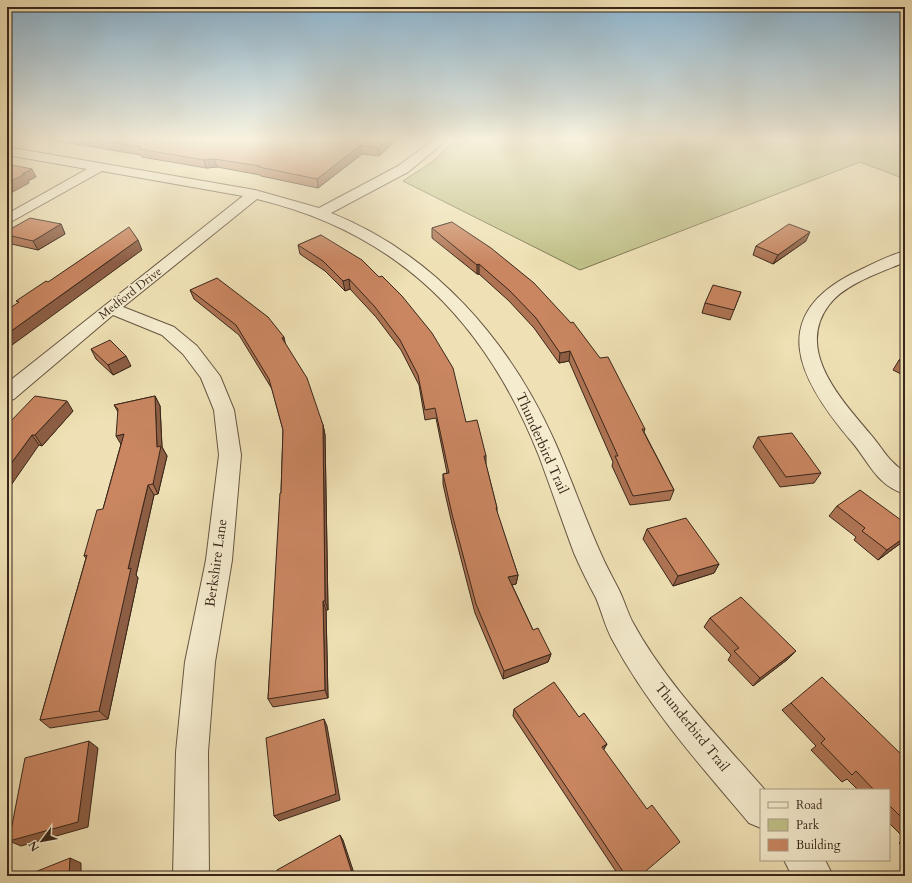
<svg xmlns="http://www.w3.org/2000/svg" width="912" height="883" viewBox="0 0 912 883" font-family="Cardo,serif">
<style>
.green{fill:#c0c188;stroke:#7c7451}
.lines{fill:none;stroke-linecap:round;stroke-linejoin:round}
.minor-casing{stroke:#665541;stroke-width:2}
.minor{fill:#f5eccf;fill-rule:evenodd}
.wall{fill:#ad7353;stroke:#39261a}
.shaded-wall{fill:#8d5e44;stroke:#39261a}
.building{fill:#c98661;stroke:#39261a}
.labels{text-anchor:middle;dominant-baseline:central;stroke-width:3;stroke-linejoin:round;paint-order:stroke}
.far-street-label{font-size:12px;fill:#39261a;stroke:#f5eccf}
.street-label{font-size:14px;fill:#39261a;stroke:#f5eccf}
</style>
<rect width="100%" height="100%" fill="#efe1b5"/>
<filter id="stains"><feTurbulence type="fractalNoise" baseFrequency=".005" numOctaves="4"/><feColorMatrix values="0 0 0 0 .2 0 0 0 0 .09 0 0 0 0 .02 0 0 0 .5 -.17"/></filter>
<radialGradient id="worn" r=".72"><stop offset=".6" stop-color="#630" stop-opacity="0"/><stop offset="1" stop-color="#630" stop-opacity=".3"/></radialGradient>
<path class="green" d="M456 139H905V179L860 162 580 270 403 181 432 162Z"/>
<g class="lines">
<g class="minor-casing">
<path id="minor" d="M435 139H448L408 172 331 213C434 254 509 340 554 440 571 478 584 516 601 554 606 566 613 578 619 590 624 600 627 611 632 621 666 684 719 737 765 790H761V828L749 823C700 765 649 708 613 641 605 627 602 612 596 598 588 583 581 569 574 553 562 521 551 488 539 456 486 322 399 233 257 199L123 307 174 327 197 346 220 376 234 410 241 455 232 560 215 662 208 752 209 876H173L176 752 185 662 206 560 219 455 214 410 201 378 183 354 162 335 113 315 14 399 7 401V383L243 196 102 171 7 224V214L87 169 7 155V147L255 190 319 208 398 166Z
M905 251V262C882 272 844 284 829 305 794 351 843 401 871 435 884 450 887 460 905 472V494C876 485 869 462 852 442 798 379 764 314 860 270 874 263 890 255 905 251Z
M784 860H825L833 876H792Z"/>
</g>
<use href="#minor" class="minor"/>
</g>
<path class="wall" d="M45 139H397L379 156 362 154 318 188 261 176 260 175 217 167 206 168 142 157 141 155Z
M452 222 645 429 644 432 674 490 670 500 630 505 612 466 613 462 569 361 559 363 534 328 509 301 479 274H477L432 238V228Z
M61 224 65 234 38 250 7 243V231Z
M321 235 466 422 486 456V465L497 508V513L518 575 516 584 512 585 533 630 551 654 548 662 503 679 475 613 452 524 443 484V474L447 473 436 418 425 420 419 385 401 350 376 317 350 289 345 291 325 271 300 254 298 245Z
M806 241 773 264 753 255 756 246Z
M190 290 286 345 323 425 325 435 328 610H326L328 698 273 707 268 699 281 493 283 430 272 389 239 335 194 299Z
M741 292 730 320 702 313 705 303Z
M91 349 131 366 113 375 96 359Z
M905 354V376L893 370 899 360Z
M155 396 160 406 162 447 167 456 158 494 154 495 136 575 138 578 108 719 50 728 40 720 86 558 84 556 103 509 121 444 118 412 114 405Z
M73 411 42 446 39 445 7 425Z
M758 437 821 473 814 483 780 487 753 447Z
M837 506 905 523V540L878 560 854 540 856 537 829 516Z
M647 529 719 564 714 573 673 586 643 539Z
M710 618 788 659 753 686 728 660 731 655 704 627Z
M791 703 905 758V849L899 843 904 838 889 823V790H858L847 779 842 782 811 750 816 746 782 710Z
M514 709 579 717 607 744 603 750 640 876H619L513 716Z"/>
<path class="shaded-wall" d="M388 139H397L379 156 378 148Z
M361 145 362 154 318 188 317 179Z
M214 159 217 167 206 168 204 160Z
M32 169 36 177 28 181 29 183 7 195V183L22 174Z
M61 224 65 234 38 250 33 241Z
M810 232 806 241 773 264 778 255Z
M138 240 142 250 8 348 7 347V334Z
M479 264V274H477V265Z
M349 279 350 289 345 291 343 281Z
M284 337 286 347 282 338Z
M570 351 569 361 559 363 560 353Z
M126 356 131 366 113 375 108 365Z
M155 396 160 406 162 447 167 456 158 494 153 484 157 447Z
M67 401 73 411 42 446 35 435Z
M323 425 325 435 328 610 325 601Z
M124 434 122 446 116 436Z
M32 435 39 445 7 491V469Z
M148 485 154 495 136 575 138 578 108 719 99 711 128 569Z
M905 537V540L878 560 887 550Z
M719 564 714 573 673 586 678 576Z
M518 575 516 584 507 586 508 577Z
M323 601 326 610 328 698 325 690Z
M796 651 788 659 753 686 760 678Z
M551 654 548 662 503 679 504 671Z
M324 719 327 726 340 800 279 821 274 816Z
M89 741 98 748 88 827 21 846 9 841Z
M607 744 603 751 602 747Z
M340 835 343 840 355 876H353Z
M70 858 81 863V876H69Z"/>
<path class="building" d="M91 139H388L378 148 361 145 317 179 259 167 260 166 214 159 204 160 139 149 141 147Z
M7 164 32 169 22 174H25L7 183Z
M30 218 61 224 33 241 7 235V231Z
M452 222 491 248 534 283 571 323 573 322 600 358 608 357 645 429H642L674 490 633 496 615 456H618L570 351 560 353 536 318 510 291 479 264 477 265 432 228Z
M789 224 810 232 778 255 756 246Z
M129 227 138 240 7 334V310L19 302 16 301 46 281 48 282Z
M321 235 362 260 379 277 382 276 402 296 432 333 453 368 466 422 477 420 486 456H484L497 508H496L518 575 508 577 533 630 538 628 551 654 504 671 476 604 452 514 443 474 449 473 435 408 425 410 418 375 400 340 375 307 349 279 343 281 323 261 298 245Z
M217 278 268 317 284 337 282 338 307 378 323 425 325 601H323L325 690 268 699 280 493H281L283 430 269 379 236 325 190 290Z
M713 285 741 292 734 310 705 303Z
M110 340 126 356 108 365 91 349Z
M905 354V363L899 360Z
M35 396 67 401 35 435H32L7 469V425Z
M155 396 157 447 161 446 153 484 148 485 128 569 131 568 99 711 40 720 87 555 84 556 97 510 103 509 124 434 116 436 118 409 114 405Z
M792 433 821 473 786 477 758 437Z
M860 490 905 523V537L887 550 862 531 865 528 837 506Z
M686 518 719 564 678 576 647 529Z
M741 597 796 651 760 678 734 651 739 648 710 618Z
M822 677 905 758V821L889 805V790H874L856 771 852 775 821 743 825 739 791 703Z
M554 682 579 717 584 713 607 744 602 747 647 809 652 805 680 842 640 876H626L514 709Z
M324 719 336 794 274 816 266 738Z
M89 741 78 822 9 841 25 758Z
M340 835 353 876H278L277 870Z
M70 858 69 876H25Z"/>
<linearGradient id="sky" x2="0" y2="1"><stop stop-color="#8bb7d5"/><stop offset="0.53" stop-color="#f8f2de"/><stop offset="1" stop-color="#f8f2de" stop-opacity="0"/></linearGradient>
<rect width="912" height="262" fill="url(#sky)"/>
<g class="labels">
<g class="far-street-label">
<text transform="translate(130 293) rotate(-38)">Medford Drive</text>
</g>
<g class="street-label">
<text transform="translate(542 443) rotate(66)">Thunderbird Trail</text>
<text transform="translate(216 563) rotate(-82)">Berkshire Lane</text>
<text transform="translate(692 727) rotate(51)">Thunderbird Trail</text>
</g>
</g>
<rect width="912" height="883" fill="none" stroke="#efe1b5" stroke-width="24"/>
<rect x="8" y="8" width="896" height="867" fill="none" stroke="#39261a" stroke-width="2"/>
<rect x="12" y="12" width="888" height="859" fill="none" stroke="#39261a"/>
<rect x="760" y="789" width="130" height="72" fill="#f5eccf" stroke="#aa9d87"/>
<rect x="768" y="802" width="20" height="6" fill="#f5eccf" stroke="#aa9d87"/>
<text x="796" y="809" font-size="12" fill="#39261a">Road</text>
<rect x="768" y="819" width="20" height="12" fill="#c0c188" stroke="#aa9d87"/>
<text x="796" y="829" font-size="12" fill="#39261a">Park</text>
<rect x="768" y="839" width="20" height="12" fill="#c98661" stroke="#aa9d87"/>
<text x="796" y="849" font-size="12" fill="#39261a">Building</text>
<g transform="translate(42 841) rotate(238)" stroke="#f5eccf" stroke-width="3" paint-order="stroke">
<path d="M0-3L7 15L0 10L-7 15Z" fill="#39261a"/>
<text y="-6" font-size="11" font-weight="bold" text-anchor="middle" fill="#39261a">N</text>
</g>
<rect width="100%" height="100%" filter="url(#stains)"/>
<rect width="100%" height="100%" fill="url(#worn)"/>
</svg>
